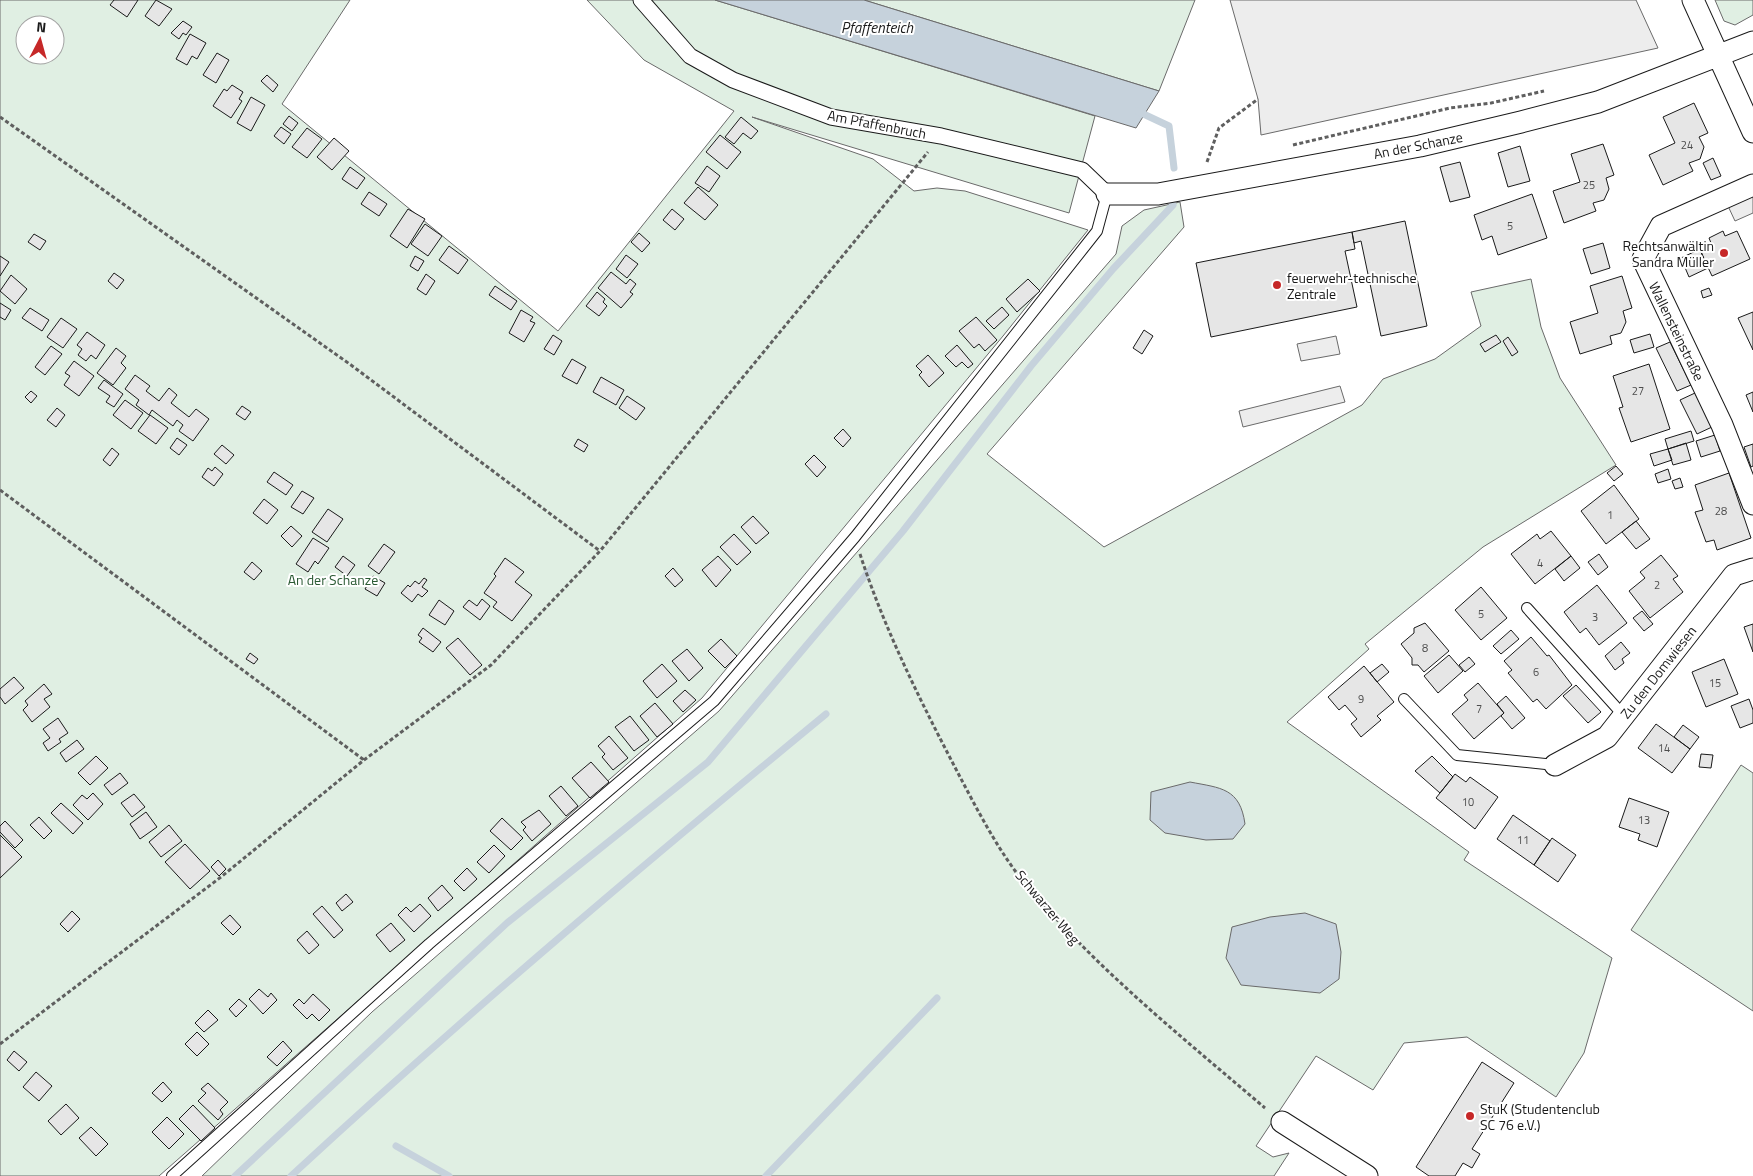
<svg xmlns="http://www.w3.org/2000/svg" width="1753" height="1176" viewBox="0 0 1753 1176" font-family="'Titillium Web',sans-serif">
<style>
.green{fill:#e0efe3;stroke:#6a6a6a;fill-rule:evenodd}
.parking{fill:#ededed;stroke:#6a6a6a}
.water{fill:#c6d2dc;stroke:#6a6a6a}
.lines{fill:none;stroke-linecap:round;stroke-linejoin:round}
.stream{stroke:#c6d2dc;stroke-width:7}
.building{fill:#e6e6e6;stroke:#1a1a1a}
.service-casing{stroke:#1a1a1a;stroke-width:12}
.pedestrian-casing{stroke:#1a1a1a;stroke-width:17}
.minor-casing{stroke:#1a1a1a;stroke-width:23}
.path{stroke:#5f5f5f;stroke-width:3;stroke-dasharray:4 2.5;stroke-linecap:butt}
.service{stroke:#fff;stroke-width:10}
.pedestrian{stroke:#fff;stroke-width:15}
.minor{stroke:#fff;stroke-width:21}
.poi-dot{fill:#c62828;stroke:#fff;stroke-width:2}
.labels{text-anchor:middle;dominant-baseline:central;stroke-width:4;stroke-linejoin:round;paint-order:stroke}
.number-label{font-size:11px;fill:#4d4d4d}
.street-label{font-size:14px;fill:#1a1a1a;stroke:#fff}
.poi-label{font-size:14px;fill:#1a1a1a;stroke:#fff;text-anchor:start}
.park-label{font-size:14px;fill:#2b5a34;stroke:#fff}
.water-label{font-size:15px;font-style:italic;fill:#1a1a1a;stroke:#fff}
</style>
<rect width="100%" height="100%" fill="#fff"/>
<path class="green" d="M0 0H350L282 104 558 331 734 111 644 60 587 0H715L1095 116 1069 213 752 117 873 159 914 191 937 188 965 191 1088 230 1003 336 702 698 159 1176H0ZM25 25H55V55H25Z
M864 0H1195L1159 91Z
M1715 0H1753V15L1735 25 1724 21Z
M1180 202 1184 227 987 454 1104 547 1362 405 1383 379 1435 359 1481 326 1471 292 1531 279 1541 327 1560 378 1616 465 1483 547 1365 644 1369 649 1287 722 1469 852 1464 860 1612 958 1584 1053 1556 1097 1467 1037 1404 1043 1373 1090 1316 1056 1256 1146 1273 1157 1289 1153 1274 1176H202L372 1012 719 711 1116 254 1122 226 1144 210Z
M1741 765 1753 773V1011L1631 930Z"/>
<path class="parking" d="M1230 0H1636L1658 48 1261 135 1258 99Z
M1753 195V213L1735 221 1728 206Z
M1336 336 1340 354 1301 361 1297 344Z
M1340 386 1345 402 1243 427 1239 411Z"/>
<path class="water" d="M715 0H864L1159 91 1136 128Z
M1190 782C1221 788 1240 788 1245 824L1233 839 1206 840 1165 833 1150 820 1151 792Z
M1305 913 1336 924 1341 952 1339 979 1320 993 1241 985 1226 958 1232 927 1270 917Z"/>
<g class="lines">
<path class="stream" d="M1137 111 1169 126 1174 168
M396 1146 449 1176
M235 1176 507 923 708 762 903 531 1031 366 1113 269 1173 205
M291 1176C464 1016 644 864 826 714
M766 1176 937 998"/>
</g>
<path class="building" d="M114 0H138L127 17 110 5Z
M156 0 172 9 159 26 145 16Z
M183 21 192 27 186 35 183 33 179 39 171 33Z
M190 34 206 43 197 59 192 56 187 65 176 59Z
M217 53 229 60 216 83 203 75Z
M267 75 278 85 273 92 261 81Z
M232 85 243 92 239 99 242 101 231 118 213 106 224 89 227 91Z
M251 97 265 105 251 131 237 123Z
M1694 103 1708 133 1699 137 1704 147 1700 159 1689 163 1693 171 1663 185 1649 155 1675 143 1663 117Z
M289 116 298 123 292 131 283 124Z
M741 117 758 131 751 139 743 133 734 144 725 137Z
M281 127 291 134 284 144 274 136Z
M307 128 322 139 307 158 292 147Z
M720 135 741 152 727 169 706 152Z
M334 138 349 151 332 170 317 157Z
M1603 144 1614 175 1606 178 1609 189 1604 200 1593 203 1596 211 1564 223 1553 191 1580 182 1571 154Z
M1520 146 1530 181 1508 187 1498 153Z
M1713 158 1721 176 1711 180 1703 163Z
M1460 162 1470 197 1450 202 1440 167Z
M707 166 720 176 709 192 695 183Z
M350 167 365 178 357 189 342 179Z
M698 187 718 205 705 220 684 203Z
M369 192 387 204 379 216 361 204Z
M1532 194 1547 238 1498 255 1492 236 1482 240 1474 215Z
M408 209 425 219 407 248 390 236Z
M672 209 684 219 675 230 663 220Z
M1405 221 1427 326 1381 336 1361 241 1354 243 1352 232Z
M425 224 442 236 428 256 411 244Z
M1723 231 1725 236 1737 231 1750 259 1712 276 1699 248 1711 243 1709 238Z
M1352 232 1355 249 1345 251 1357 307 1211 337 1196 263Z
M639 233 650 243 642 252 631 242Z
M34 234 46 241 40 250 28 242Z
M1603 243 1610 268 1591 274 1583 249Z
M449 246 468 260 458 274 439 260Z
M1700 249 1708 268 1689 277 1681 258Z
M626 255 638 264 627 278 616 269Z
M0 256 9 262 0 276Z
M415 256 424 261 418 271 410 266Z
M611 272 626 284 630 279 636 284 630 292 633 294 621 308 598 288Z
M114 273 124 280 117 289 108 281Z
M426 274 435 281 426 295 417 289Z
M11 275 27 289 15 304 0 291Z
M1622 276 1632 308 1623 311 1626 322 1621 333 1610 336 1612 344 1580 354 1570 322 1598 313 1590 286Z
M1028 279 1040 291 1017 312 1006 299Z
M495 286 517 301 511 310 489 295Z
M1709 288 1712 295 1703 298 1701 291Z
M597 292 605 299 603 302 607 306 599 316 586 306Z
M0 303 11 310 5 320 0 317Z
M1002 307 1009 315 994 329 986 321Z
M30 308 49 320 42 331 22 318Z
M521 310 533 317 530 321 535 323 524 342 509 333Z
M1753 312V350L1738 318Z
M976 317 997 340 985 351 979 344 974 348 959 331Z
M61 318 77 329 63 348 47 337Z
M1144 330 1153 336 1142 354 1133 348Z
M87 332 105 345 96 359 91 355 86 361 78 355 82 349 77 345Z
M1650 334 1654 347 1634 353 1630 340Z
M553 335 562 341 554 355 544 349Z
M1496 335 1501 342 1485 352 1480 344Z
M1508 337 1518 352 1512 356 1503 341Z
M1670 342 1691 385 1677 391 1656 348Z
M957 345 973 364 968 368 962 362 956 367 945 356Z
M51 346 62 354 45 375 35 367Z
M116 348 126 356 121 363 126 368 113 385 97 373Z
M928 355 944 373 929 387 919 375 922 372 916 366Z
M572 359 586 367 577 384 562 376Z
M74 361 94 376 79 396 64 385 70 376 65 373Z
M1649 364 1670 429 1631 442 1619 408 1623 407 1613 376Z
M135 375 150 386 146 391 159 401 169 388 177 395 171 403 189 417 196 409 209 419 193 441 179 431 183 425 177 420 173 426 152 410 149 415 136 405 139 400 125 389Z
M601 377 624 390 616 405 593 392Z
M104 380 123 394 114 407 106 402 110 396 98 388Z
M31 391 37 396 31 403 25 397Z
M1753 392V412L1746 395Z
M1695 393 1712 427 1697 434 1680 400Z
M627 396 645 408 636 420 619 408Z
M125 400 143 413 131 429 113 415Z
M242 406 251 412 245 420 236 414Z
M57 408 65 415 56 427 47 420Z
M150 415 168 428 156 444 138 431Z
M843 429 851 438 843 447 834 438Z
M1691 431 1694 441 1668 449 1665 439Z
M1715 435 1720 451 1701 457 1696 441Z
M177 438 187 445 179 455 170 448Z
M578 439 588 445 584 452 574 446Z
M1686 443 1691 460 1673 465 1668 449Z
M1753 444V466L1751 467 1744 447Z
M222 445 234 455 226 464 214 454Z
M112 448 119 454 110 466 103 460Z
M1668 449 1672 460 1654 466 1650 454Z
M814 455 826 467 817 477 805 464Z
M1616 466 1623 474 1614 481 1607 473Z
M215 467 223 474 214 486 202 477 208 468 212 471Z
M1668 469 1671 479 1658 483 1655 474Z
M274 472 293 485 286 495 267 482Z
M1729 473 1751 538 1717 550 1714 540 1706 542 1695 512 1703 510 1695 485Z
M1680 478 1683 487 1675 489 1672 481Z
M1614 485 1639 519 1606 544 1581 511Z
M302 491 314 498 303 514 291 507Z
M264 499 278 510 267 524 253 513Z
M328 509 343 519 327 542 312 532Z
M753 516 769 533 756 544 741 527Z
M1636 521 1650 539 1636 549 1622 532Z
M291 526 302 536 292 547 281 536Z
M1551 531 1571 556 1535 584 1511 554 1537 534 1540 539Z
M734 534 751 552 737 565 720 547Z
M313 538 329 548 318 564 315 561 308 572 296 564Z
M384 544 395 552 379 574 368 566Z
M1599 554 1608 567 1598 575 1588 562Z
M1661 555 1678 576 1673 579 1683 592 1650 618 1629 591 1645 578 1640 572Z
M343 556 355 565 347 576 335 567Z
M718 556 731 570 716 587 702 570Z
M1571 556 1580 568 1564 581 1555 569Z
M505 558 524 572 515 582 532 595 512 621 493 607 497 602 484 593 496 576 494 574Z
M252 562 262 571 254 580 244 572Z
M673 568 683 580 675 587 665 576Z
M373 576 385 583 377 596 365 589Z
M424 578 427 580 422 587 428 591 422 597 418 594 412 602 401 593 408 585 410 587 415 581 419 584Z
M1597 585 1627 623 1599 645 1586 628 1580 633 1564 612Z
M1481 587 1507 618 1481 640 1455 610Z
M482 599 490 606 480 620 463 607 469 600 477 606Z
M439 600 454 611 445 625 429 615Z
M1642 611 1653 624 1644 631 1633 618Z
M1425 623 1449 651 1424 672 1418 665H1412V658L1401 644 1414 633V628Z
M1753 624V652L1744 627Z
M423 628 441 642 433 652 419 642 422 638 418 635Z
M1511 630 1519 639 1501 654 1493 646Z
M1531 637 1547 656 1549 655 1572 685 1546 709 1537 699 1533 702 1508 673 1512 670 1504 661Z
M458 638 482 665 470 675 446 648Z
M721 639 737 656 725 668 708 651Z
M1621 642 1630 653 1622 659 1624 663 1615 670 1605 656Z
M687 649 703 668 689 681 672 661Z
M250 653 258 659 254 664 246 659Z
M1449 655 1463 671 1438 693 1424 676Z
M1469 657 1475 664 1465 672 1459 665Z
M1724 659 1738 694 1706 707 1692 672Z
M662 664 677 681 657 698 643 681Z
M1382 664 1389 672 1377 682 1370 673Z
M1364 666 1394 702 1377 716 1381 720 1361 737 1351 724 1357 719 1345 705 1339 710 1328 697Z
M14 677 24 688 5 704 0 697V689Z
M1478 683 1504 713 1474 739 1452 714 1468 700 1464 695Z
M44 684 52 694 44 699 50 707 32 722 23 710 28 705 25 701Z
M1576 685 1601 712 1588 723 1563 696Z
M685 690 696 700 683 712 673 701Z
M1506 696 1525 718 1512 729 1501 716 1504 713 1497 704Z
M1749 699 1753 710V723L1740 728 1731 706Z
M655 703 673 724 657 737 640 716Z
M630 716 649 740 634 751 615 727Z
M58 718 68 733 59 739 61 742 48 751 43 743 50 738 43 729Z
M1656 724 1690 749 1672 773 1638 748Z
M1683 725 1699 737 1690 749 1674 737Z
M609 736 628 758 613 770 602 757 605 754 598 746Z
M77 740 84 749 66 762 60 753Z
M1701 754 1713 755 1711 768 1699 767Z
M96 756 108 768 90 785 78 773Z
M1432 756 1453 777 1440 793 1415 771Z
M591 762 609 782 590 798 572 778Z
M120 773 128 783 112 795 104 785Z
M1455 774 1466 782 1470 777 1498 797 1475 829 1436 798Z
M561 786 578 806 566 816 549 796Z
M93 793 103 804 88 820 73 805 82 795 87 799Z
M134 794 145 807 132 817 121 803Z
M1629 798 1669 812 1657 847 1638 840 1640 834 1619 827Z
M61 803 83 823 73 834 51 813Z
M539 810 551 824 532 841 523 830 526 827 521 822Z
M146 812 157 827 140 839 130 824Z
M1513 815 1550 841 1534 865 1497 839Z
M39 817 52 831 44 839 30 825Z
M502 818 523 838 511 850 490 831Z
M5 821 23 840 15 848 0 832V826Z
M169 825 182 841 161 857 149 842Z
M0 835 22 857 0 878Z
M1552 838 1576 855 1558 882 1534 865Z
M185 844 210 871 190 889 165 862Z
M494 845 505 856 489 873 477 862Z
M218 860 226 869 219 876 211 867Z
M467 868 477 879 464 891 454 881Z
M442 885 453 898 438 911 428 898Z
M346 894 353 902 342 911 336 903Z
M420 904 431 916 414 932 398 915 406 907 411 912Z
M322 906 343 930 334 938 313 914Z
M72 911 80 919 68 932 60 924Z
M230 915 241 927 233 935 221 923Z
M391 923 405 940 390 952 376 935Z
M307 931 319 945 309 954 297 940Z
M259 989 268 997 271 993 277 1000 263 1014 249 999Z
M313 994 330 1010 319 1021 312 1014 307 1019 293 1005 299 999 304 1004Z
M239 999 247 1006 236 1017 229 1009Z
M208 1010 218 1020 204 1032 195 1023Z
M197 1032 209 1044 197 1056 185 1044Z
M283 1041 292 1051 277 1066 267 1057Z
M14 1051 27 1062 19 1071 7 1060Z
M1482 1062 1514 1083 1472 1149 1480 1154 1472 1168 1463 1163 1455 1176H1429L1416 1167Z
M36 1072 52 1086 39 1101 23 1087Z
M163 1082 172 1092 162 1102 152 1093Z
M208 1083 228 1102 220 1110 223 1114 218 1120 198 1101 206 1093 201 1089Z
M66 1104 79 1118 61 1135 48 1121Z
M193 1105 215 1128 201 1141 179 1119Z
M167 1117 184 1134 169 1149 152 1132Z
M91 1127 108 1144 96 1156 79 1138Z"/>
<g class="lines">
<g class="service-casing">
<path id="service" d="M1527 608 1624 716
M1404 699 1457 755 1555 765
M172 1176 429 944 714 701 855 537 1097 231 1107 194"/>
</g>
<g class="pedestrian-casing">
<path id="pedestrian" d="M641 0 690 56 733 80 831 117 941 136 1082 170 1107 194"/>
</g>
<g class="minor-casing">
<path id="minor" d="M1693 0 1753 132
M1753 185 1661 226 1643 259 1722 425 1753 504
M1107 194H1158L1420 146 1521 122 1598 102 1753 42
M1555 765 1607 737 1734 575 1753 569
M1282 1122 1367 1176"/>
</g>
<path class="path" d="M0 117 351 365 600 551
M1293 145 1450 108 1491 103 1544 91
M1207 162 1219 128 1258 99
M0 490 364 760
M860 554C885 631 922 704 959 775 978 811 1001 856 1028 887 1098 970 1183 1038 1265 1108
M0 1044 221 877 364 760 491 665 600 551 928 152"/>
<use href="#service" class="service"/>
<use href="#pedestrian" class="pedestrian"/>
<use href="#minor" class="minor"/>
</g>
<g class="poi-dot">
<circle cx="1724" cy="253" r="5"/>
<circle cx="1277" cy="285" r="5"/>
<circle cx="1470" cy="1116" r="5"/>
</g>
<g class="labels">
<g class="number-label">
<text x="1687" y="145">24</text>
<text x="1589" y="185">25</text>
<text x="1510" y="226">5</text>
<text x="1638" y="391">27</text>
<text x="1721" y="511">28</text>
<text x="1610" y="515">1</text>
<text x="1540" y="563">4</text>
<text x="1657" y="585">2</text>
<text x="1481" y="614">5</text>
<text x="1595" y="617">3</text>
<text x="1425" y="648">8</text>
<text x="1536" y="672">6</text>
<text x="1715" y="683">15</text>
<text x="1361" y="699">9</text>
<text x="1479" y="709">7</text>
<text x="1664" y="748">14</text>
<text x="1468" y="802">10</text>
<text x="1644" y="820">13</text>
<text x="1523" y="840">11</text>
</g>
<g class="street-label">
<text transform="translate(877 124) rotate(11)">Am Pfaffenbruch</text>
<text transform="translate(1418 145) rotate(-11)">An der Schanze</text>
<text transform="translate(1677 331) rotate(64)">Wallensteinstraße</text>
<text transform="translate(1658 672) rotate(-52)">Zu den Domwiesen</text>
<text transform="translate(1048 907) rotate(50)">Schwarzer Weg</text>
</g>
<g class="poi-label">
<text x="1714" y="245" text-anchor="end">Rechtsanwältin<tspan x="1714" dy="16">Sandra Müller</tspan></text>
<text x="1287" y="277">feuerwehr-technische<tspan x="1287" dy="16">Zentrale</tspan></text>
<text x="1480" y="1108">StuK (Studentenclub<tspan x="1480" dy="16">SC 76 e.V.)</tspan></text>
</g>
<g class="park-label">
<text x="333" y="579">An der Schanze</text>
</g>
<g class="water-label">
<text x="877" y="27">Pfaffenteich</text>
</g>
</g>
<g transform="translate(40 40) rotate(6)"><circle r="24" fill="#ffffff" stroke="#a3a3a3"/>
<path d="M0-4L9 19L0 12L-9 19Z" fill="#c62828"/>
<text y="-8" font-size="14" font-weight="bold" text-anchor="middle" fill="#1a1a1a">N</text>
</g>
</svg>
